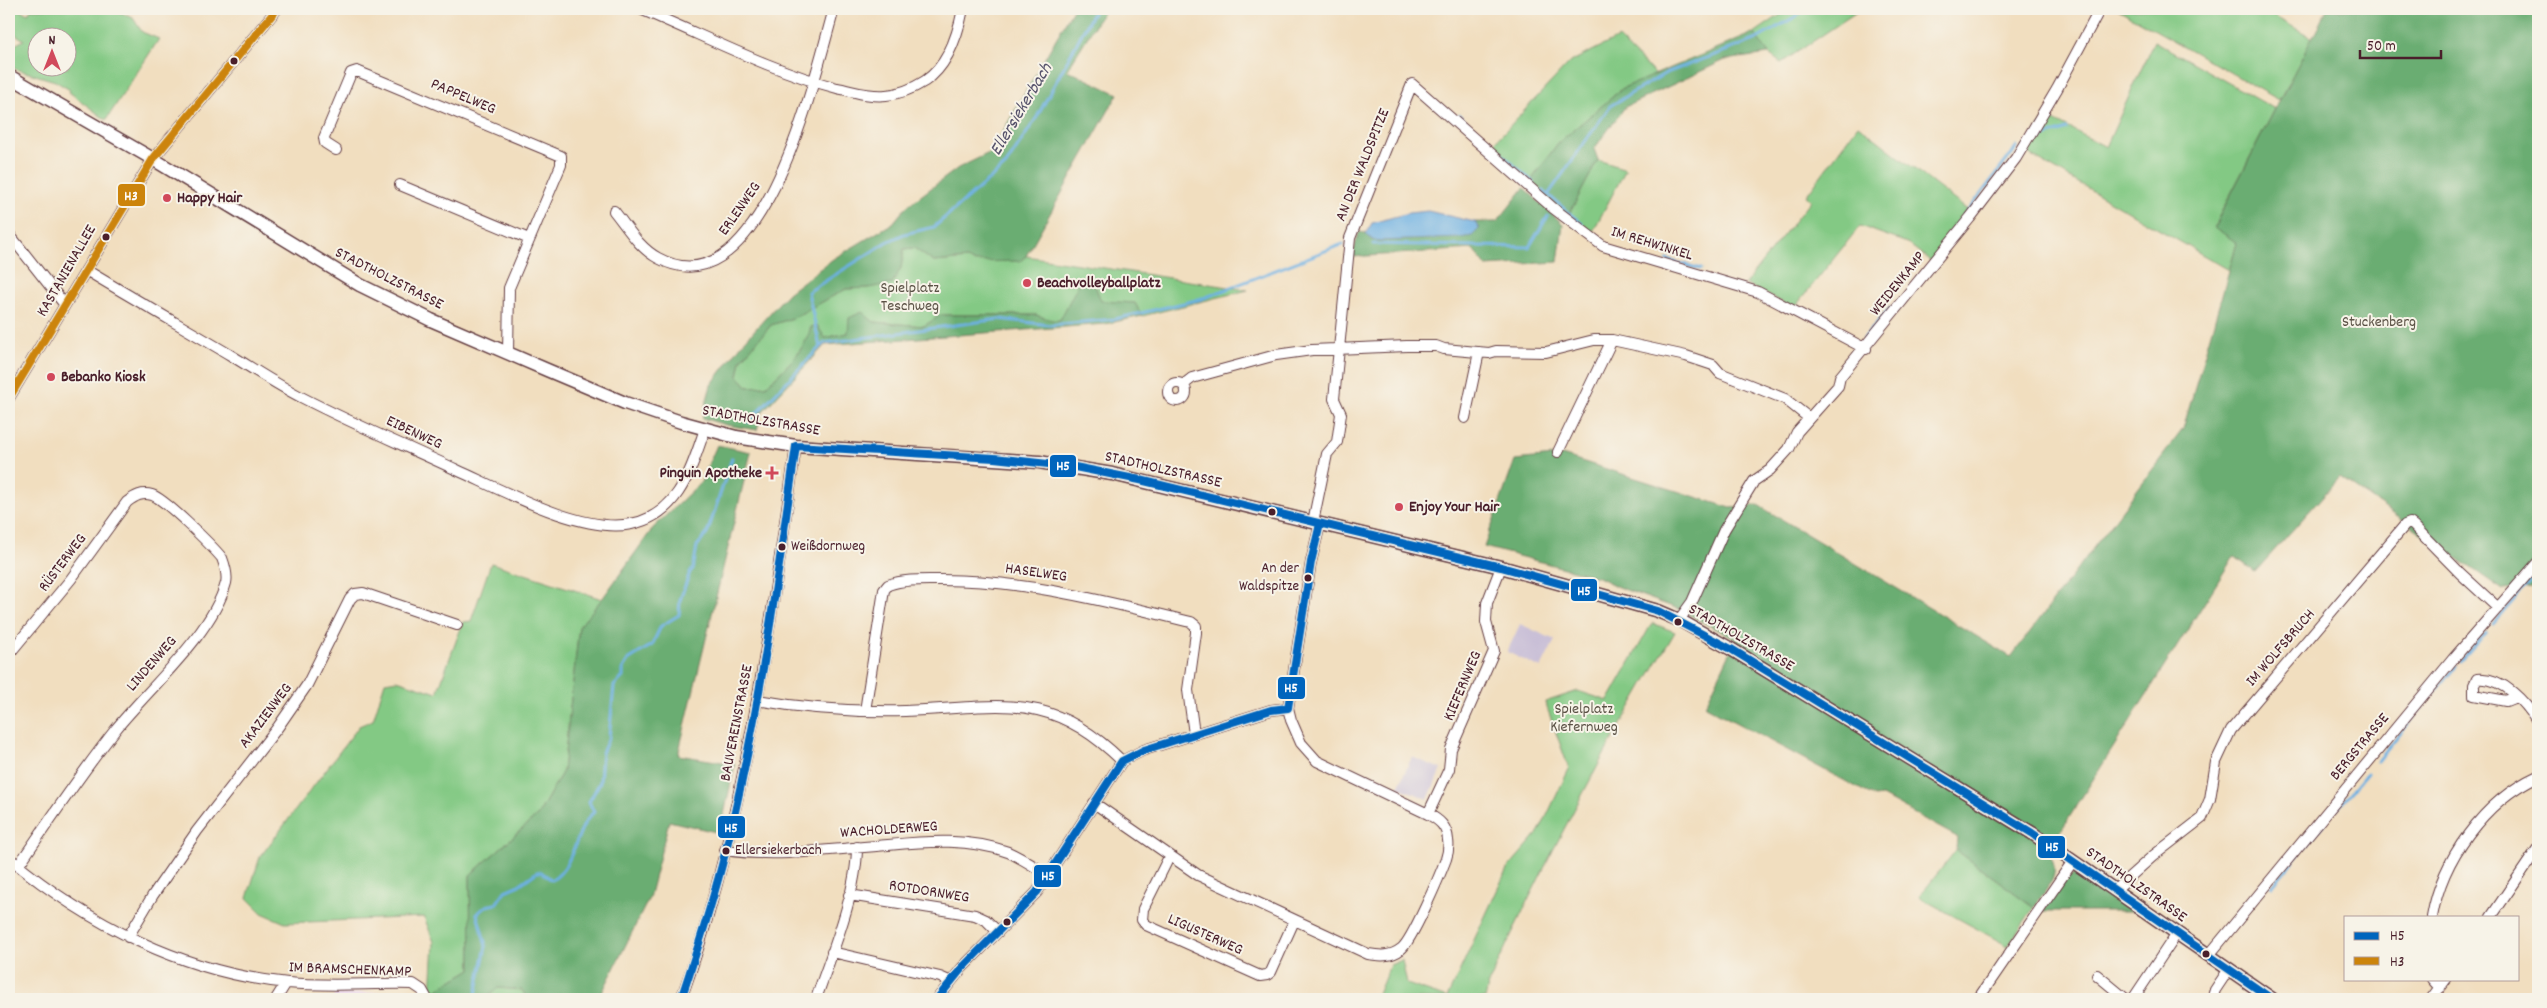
<svg xmlns="http://www.w3.org/2000/svg" width="2547" height="1008" viewBox="0 0 2547 1008" font-family="Dekko,sans-serif">
<style>
.built{fill:#e9d1ed}
.industrial{fill:#c9bfd7}
.green{fill:#83c984;stroke:#667458;fill-rule:evenodd}
.forest{fill:#6aad72;stroke:#5a664e}
.water{fill:#6db0e2;stroke:#5c6886}
.lines{fill:none;stroke-linecap:round;stroke-linejoin:round}
.stream{stroke:#6db0e2;stroke-width:3}
.minor-casing{stroke:#633c41;stroke-width:12}
.tertiary-casing{stroke:#633c41;stroke-width:15}
.minor{stroke:#fff;stroke-width:10}
.tertiary{stroke:#fff;stroke-width:12}
.bus-1-casing{stroke:#f7f3e8;stroke-width:11}
.bus-2-casing{stroke:#f7f3e8;stroke-width:11}
.bus-1{stroke:#0065bd;stroke-width:8}
.bus-2{stroke:#cc840b;stroke-width:8}
.bus-dot{fill:#4a1f2b;stroke:#f7f3e8;stroke-width:2}
.poi-dot{fill:#d1495b;stroke:#f7f3e8;stroke-width:2}
.labels{text-anchor:middle;dominant-baseline:central;stroke-width:4;stroke-linejoin:round;paint-order:stroke}
.bus-label{font-size:15px;fill:#4a1f2b;stroke:#f7f3e8;text-anchor:start}
.street-label{font-size:16px;fill:#4a1f2b;stroke:#f7f3e8}
.poi-label{font-size:16px;font-weight:bold;fill:#4a1f2b;stroke:#f7f3e8;text-anchor:start}
.park-label{font-size:16px;fill:#5b5246;stroke:#f7f3e8}
.water-label{font-size:18px;font-style:italic;fill:#56526b;stroke:#f7f3e8}
.line-badge{stroke:#f7f3e8;stroke-width:2}
.badge-label{font-size:14px;text-anchor:middle;font-weight:bold;fill:#fff}
</style>
<rect width="100%" height="100%" fill="#f7f3e8"/>
<filter id="ink" filterUnits="userSpaceOnUse"><feTurbulence type="fractalNoise" baseFrequency=".02" numOctaves="2"/><feDisplacementMap in="SourceGraphic" scale="10" xChannelSelector="R" yChannelSelector="G"/><feConvolveMatrix kernelMatrix="1 2 1 2 8 2 1 2 1" color-interpolation-filters="sRGB"/></filter>
<filter id="wash" filterUnits="userSpaceOnUse"><feTurbulence type="fractalNoise" baseFrequency=".0096" numOctaves="4" result="noise"/><feDisplacementMap in="SourceGraphic" scale="20" xChannelSelector="R" yChannelSelector="G"/><feGaussianBlur stdDeviation="1.12" result="paint"/><feColorMatrix in="noise" values="0 0 0 0 0 0 0 0 0 0 0 0 0 0 0 0 0 1.4 0 .05"/><feComposite in="paint" operator="in"/></filter>
<g filter="url(#wash)">
<rect width="100%" height="100%" fill="#f1debf"/>
<path class="built" d="M402 992 409 993 417 999H333L335 994Z"/>
<path class="industrial" d="M1520 624 1555 640 1541 668 1507 652Z
M1412 757 1441 769 1428 799 1398 787Z"/>
<path class="green" d="M9 9H18L28 14 31 9H113L133 18 142 32 159 39 106 120 69 92 70 90 55 81 9 67V48L24 40 9 30ZM38 38H68V68H38Z
M1789 9H1861L1781 63 1769 54 1754 33Z
M2118 9H2261L2313 38 2279 100Z
M1618 38 1656 75 1623 88 1558 143 1530 182 1491 146 1570 62Z
M2154 41 2275 109 2214 226 2237 243 2229 270 2025 152 2046 116 2106 147Z
M1858 125 1970 212 1932 262 1907 243 1860 226 1794 308 1745 284 1811 200 1806 196Z
M1598 160 1626 169 1591 235 1567 218Z
M914 248 934 262 967 259 1020 261 1026 256 1248 290 1142 316 1135 303 1101 302 1094 283 1070 303 1060 320 1052 321 1036 315H941L924 326 874 322 848 333 825 338 817 326 811 327C805 351 784 369 766 386L748 387 738 376 741 360 771 325 793 318 846 289 868 288 901 268 904 249Z
M491 563 602 599 579 627 563 771 538 815 470 875 471 969 431 993 434 942 424 917 285 923 262 913 247 898 260 857 359 726 373 720 385 682 397 680 437 693 463 622 471 621Z
M1652 623 1675 632C1606 746 1543 864 1488 985L1485 999H1376L1390 965 1402 960 1407 984 1447 998 1507 869 1539 832 1569 769 1545 702 1578 691 1608 701Z
M1956 850 2034 907 2008 946 1919 897Z
M498 988 522 990 527 999H486Z"/>
<path class="forest" d="M1073 9H1105L1067 70 1118 94 1026 256 1020 261 973 262 967 259 934 262 914 248 904 249 901 268 892 284 868 288 846 289 793 318 771 325 741 360 738 376 748 387 766 386C784 369 805 351 811 327L817 325 825 338 848 333 849 318 862 312 874 322 924 326 941 315H1036L1052 320H1060L1079 283H1094L1101 301 1135 303 1142 316 1105 324 825 345 762 412 757 430 726 425 702 418 711 385 742 344 788 293 833 259 893 223 906 207 958 168 991 152Z
M2327 9H2538V593L2531 588 2503 590 2340 477 2255 572 2234 556 2055 840 2049 853C2063 876 2047 887 2034 907L1956 850 1957 837 1882 796 1875 797 1705 706 1736 640 1681 610 1618 587 1598 577 1484 547 1515 460 1562 455 1731 508 1758 505 2011 657 2183 429 2237 243 2214 227Z
M1754 33 1769 54 1725 60 1625 107 1594 149 1598 160 1567 218 1530 182 1558 143 1623 88Z
M1524 188 1563 224 1558 262 1486 266 1473 249 1352 257 1359 232 1366 233 1372 240 1479 229 1475 222H1497Z
M717 445 751 452 678 755 735 764 720 833 669 821 649 898 599 999H527L522 990 498 988 486 999H432L431 993 471 969 470 875 538 815 563 771 579 627 602 599 653 528 701 482Z
M2075 874 2086 875 2136 911H2043L2065 879Z"/>
<path class="water" d="M1428 211 1475 222 1479 229 1472 236 1459 238 1381 241 1372 240 1366 233 1372 223 1408 213Z"/>
<g class="lines">
<path class="stream" d="M1459 115 1534 183
M2033 141 2067 129
M2033 142 2063 94
M1543 191 1548 195
M1582 224 1548 195 1610 106 1666 73 1755 40 1809 9
M1944 242 2017 147
M1373 244 1529 247 1548 216
M1667 260 1701 269
M1864 338 1890 308
M820 347 825 343 999 319 1050 325 1115 319 1201 299 1343 244
M748 422 820 347 808 292 887 242 904 234 934 227 1006 165 1037 117 1095 9
M2493 624 2538 572
M2460 661 2486 633
M2378 761 2455 667
M2338 808 2367 773
M2272 886 2325 823
M475 999 486 946 477 914 486 906 496 904 505 891 519 885 537 872H541L552 880C576 865 574 829 594 812L589 802 600 782 602 753 609 737 614 686 623 677V668L628 660 652 645 661 626 679 615 680 600 690 572 693 569 697 546 707 534 732 458"/>
</g>
</g>
<g filter="url(#ink)">
<g class="lines">
<g class="minor-casing">
<path id="minor" d="M640 9C705 36 769 70 837 88 853 91 870 97 886 95 899 94 914 88 925 81 948 66 958 34 963 9
M336 150 325 143 324 138 349 78 351 73 357 71 561 156V165L509 288 508 353
M400 185 529 239
M614 211C627 227 639 248 658 258 763 315 816 71 834 9
M9 234 65 305
M86 270C134 299 183 327 232 356 255 370 279 386 303 398 353 424 406 446 457 470 502 490 582 534 631 524 679 515 691 469 705 429
M1168 392a9 9 0 1 1 18 0a9 9 0 1 1-18 0Z
M1183 385 1192 378 1276 355 1312 350 1407 346H1436L1444 349 1489 353 1496 351 1546 352 1594 340H1612L1686 356 1713 365 1720 373 1785 399 1809 418
M9 398 153 159 277 9
M1465 418 1479 352
M1558 452 1612 340
M1313 522 1327 454 1337 442 1341 414 1334 399 1350 238 1412 84 1553 208 1603 246 1758 292 1866 349
M1679 620 1692 602 1724 530 1754 481 1770 470 1789 449 1797 432 1838 386 1840 377 1970 218 2016 158 2057 89 2100 9
M9 654 71 579 127 502C135 496 142 492 152 495 165 499 212 546 222 558 225 566 228 575 226 583 212 634 149 688 116 729 81 773 50 820 18 866
M2516 697 2506 701 2474 695V685L2477 679C2503 676 2526 703 2538 722
M757 700C806 709 855 712 905 711 998 708 1047 687 1122 761
M865 711 884 590 888 585C904 579 923 580 941 580 1026 580 1108 602 1191 622L1196 626V633L1188 690 1194 734
M1094 803 1198 875 1368 954C1380 956 1391 957 1401 949 1412 941 1440 875 1446 859 1448 853 1449 846 1448 840 1447 826 1439 820 1428 814L1317 761 1301 743 1291 720 1288 708
M1428 814 1449 769 1451 749 1494 651 1486 622 1487 603 1501 567
M725 850C778 858 835 849 888 845 929 841 969 838 1008 852 1022 858 1035 867 1048 875
M1169 857 1143 909 1142 920 1146 925 1260 976 1267 975 1271 972 1294 921
M9 858C88 924 184 973 288 983 330 987 371 983 413 984L422 990 427 999
M2116 889 2153 856 2202 818 2210 799 2216 762 2231 730 2405 525 2410 523 2414 526 2460 573 2498 608
M849 895 975 915 986 920 998 932
M2432 917C2442 859 2484 801 2538 776
M2491 917 2538 848
M128 937 153 895 197 831 278 727 307 685 350 599 355 594 363 593 457 625
M832 952 940 977 949 981
M2209 955 2453 659 2538 562
M2097 975 2126 999
M2432 979 2440 988
M276 999 286 983
M681 999C745 822 769 632 796 446
M816 999C831 955 857 893 857 847
M937 999 962 968 1037 892 1122 761 1144 750 1271 710 1288 708 1311 562 1320 524
M1978 999 2073 861
M2133 999 2177 933
M2212 999 2215 990 2229 969
M2431 999 2446 979"/>
</g>
<g class="tertiary-casing">
<path id="tertiary" d="M9 76 153 159 360 285 431 320 547 370 625 403 681 422 736 437 796 446 1039 462 1112 474 1501 567 1658 611 1679 620 1731 649 2032 833 2272 999"/>
</g>
<use href="#minor" class="minor"/>
<use href="#tertiary" class="tertiary"/>
<g class="bus-1-casing">
<path id="bus-1" d="M796 446 994 458 1075 467 1140 480 1501 567 1658 611 1731 649 2032 833 2272 999
M681 999C696 954 710 910 722 865 758 727 776 586 796 446
M937 999 962 968 1037 892 1122 761 1144 750 1271 710 1288 708 1311 562 1320 524"/>
</g>
<g class="bus-2-casing">
<path id="bus-2" d="M9 398 153 159 277 9"/>
</g>
<use href="#bus-1" class="bus-1"/>
<use href="#bus-2" class="bus-2"/>
</g>
</g>
<g class="bus-dot">
<circle cx="234" cy="61" r="4.5"/>
<circle cx="106" cy="237" r="4.5"/>
<circle cx="1272" cy="512" r="4.5"/>
<circle cx="782" cy="547" r="4.5"/>
<circle cx="1308" cy="578" r="4.5"/>
<circle cx="1678" cy="622" r="4.5"/>
<circle cx="726" cy="851" r="4.5"/>
<circle cx="1007" cy="922" r="4.5"/>
<circle cx="2206" cy="954" r="4.5"/>
</g>
<g class="poi-dot">
<circle cx="167" cy="198" r="5"/>
<circle cx="1027" cy="283" r="5"/>
<circle cx="51" cy="377" r="5"/>
<path d="M769.5 465.5h5v5h5v5h-5v5h-5v-5h-5v-5h5z"/>
<circle cx="1399" cy="507" r="5"/>
</g>
<g class="labels">
<g class="bus-label">
<text x="791" y="547">Weißdornweg</text>
<text x="1299" y="569" text-anchor="end">An der<tspan x="1299" dy="18">Waldspitze</tspan></text>
<text x="735" y="851">Ellersiekerbach</text>
</g>
<g class="street-label">
<text transform="translate(463 97) rotate(23)">PAPPELWEG</text>
<text transform="translate(1363 165) rotate(-68)">AN DER WALDSPITZE</text>
<text transform="translate(740 209) rotate(-55)">ERLENWEG</text>
<text transform="translate(1652 244) rotate(17)">IM REHWINKEL</text>
<text transform="translate(67 271) rotate(-60)">KASTANIENALLEE</text>
<text transform="translate(389 279) rotate(27)">STADTHOLZSTRASSE</text>
<text transform="translate(1898 284) rotate(-51)">WEIDENKAMP</text>
<text transform="translate(761 421) rotate(10)">STADTHOLZSTRASSE</text>
<text transform="translate(414 433) rotate(25)">EIBENWEG</text>
<text transform="translate(1163 470) rotate(13)">STADTHOLZSTRASSE</text>
<text transform="translate(63 563) rotate(-53)">RÜSTERWEG</text>
<text transform="translate(1036 573) rotate(8)">HASELWEG</text>
<text transform="translate(1741 638) rotate(30)">STADTHOLZSTRASSE</text>
<text transform="translate(2281 648) rotate(-49)">IM WOLFSBRUCH</text>
<text transform="translate(152 664) rotate(-49)">LINDENWEG</text>
<text transform="translate(1463 686) rotate(-67)">KIEFERNWEG</text>
<text transform="translate(266 716) rotate(-53)">AKAZIENWEG</text>
<text transform="translate(737 723) rotate(-79)">BAUVEREINSTRASSE</text>
<text transform="translate(2360 747) rotate(-50)">BERGSTRASSE</text>
<text transform="translate(889 830) rotate(-4)">WACHOLDERWEG</text>
<text transform="translate(2136 885) rotate(35)">STADTHOLZSTRASSE</text>
<text transform="translate(929 892) rotate(9)">ROTDORNWEG</text>
<text transform="translate(1205 935) rotate(24)">LIGUSTERWEG</text>
<text transform="translate(350 970) rotate(2)">IM BRAMSCHENKAMP</text>
</g>
<g class="poi-label">
<text x="177" y="198">Happy Hair</text>
<text x="1037" y="283">Beachvolleyballplatz</text>
<text x="61" y="377">Bebanko Kiosk</text>
<text x="762" y="473" text-anchor="end">Pinguin Apotheke</text>
<text x="1409" y="507">Enjoy Your Hair</text>
</g>
<g class="park-label">
<text x="910" y="288">Spielplatz<tspan x="910" dy="18">Teschweg</tspan></text>
<text x="2379" y="322">Stuckenberg</text>
<text x="1584" y="709">Spielplatz<tspan x="1584" dy="18">Kiefernweg</tspan></text>
</g>
<g class="water-label">
<text transform="translate(1022 110) rotate(-59)">Ellersiekerbach</text>
</g>
</g>
<g class="line-badge">
<rect x="117" y="183" width="29" height="24" rx="5" fill="#cc840b"/>
<rect x="1049" y="454" width="28" height="24" rx="5" fill="#0065bd"/>
<rect x="1570" y="578" width="28" height="24" rx="5" fill="#0065bd"/>
<rect x="1277" y="676" width="29" height="24" rx="5" fill="#0065bd"/>
<rect x="717" y="815" width="29" height="24" rx="5" fill="#0065bd"/>
<rect x="2037" y="835" width="29" height="24" rx="5" fill="#0065bd"/>
<rect x="1033" y="864" width="29" height="24" rx="5" fill="#0065bd"/>
</g>
<g class="badge-label">
<text x="131" y="200">H3</text>
<text x="1063" y="470">H5</text>
<text x="1584" y="595">H5</text>
<text x="1291" y="692">H5</text>
<text x="731" y="832">H5</text>
<text x="2052" y="851">H5</text>
<text x="1048" y="880">H5</text>
</g>
<rect width="2547" height="1008" fill="none" stroke="#f7f3e8" stroke-width="30"/>
<rect x="2344" y="916" width="175" height="65" fill="#f7f3e8" stroke="#b29e9c"/>
<rect x="2354" y="932" width="25" height="8" fill="#0065bd" stroke="#b29e9c"/>
<text x="2390" y="940" font-size="15" fill="#4a1f2b">H5</text>
<rect x="2354" y="957" width="25" height="8" fill="#cc840b" stroke="#b29e9c"/>
<text x="2390" y="966" font-size="15" fill="#4a1f2b">H3</text>
<g transform="translate(52 52)"><circle r="24" fill="#f7f3e8" stroke="#b29e9c"/>
<path d="M0-4L9 19L0 12L-9 19Z" fill="#d1495b"/>
<text y="-8" font-size="14" font-weight="bold" text-anchor="middle" fill="#4a1f2b">N</text>
</g>
<path d="M2360 50v8h81v-8" fill="none" stroke="#4a1f2b" stroke-width="2.5"/>
<text x="2367" y="50" font-size="15" fill="#4a1f2b" stroke="#f7f3e8" stroke-width="4" paint-order="stroke">50 m</text>
</svg>
